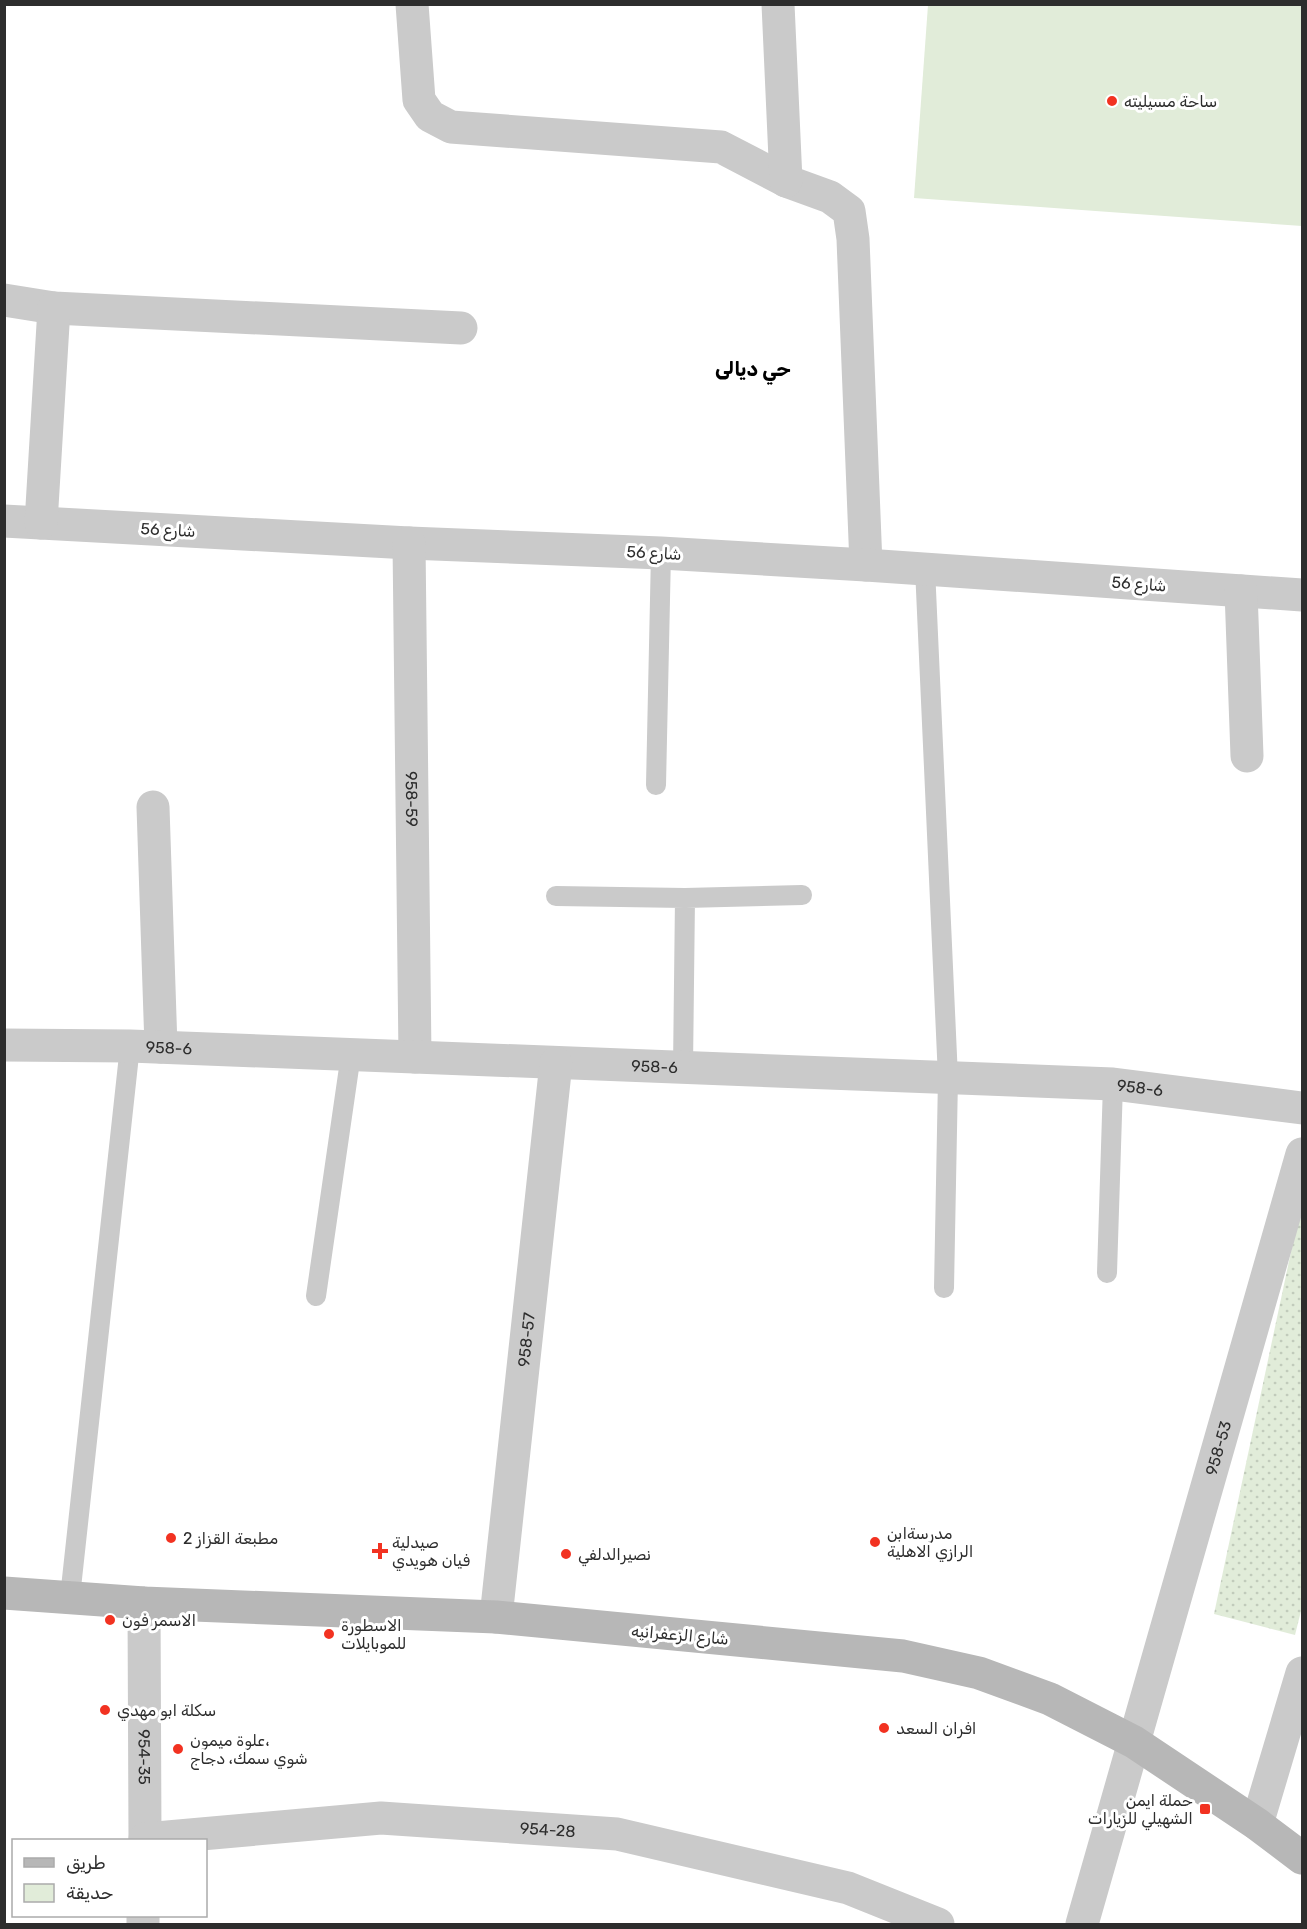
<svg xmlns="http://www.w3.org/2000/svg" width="1307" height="1929" viewBox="0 0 1307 1929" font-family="Rubik,'Noto Naskh Arabic',sans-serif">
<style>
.grass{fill:url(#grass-dots)}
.green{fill:#e1ecd9}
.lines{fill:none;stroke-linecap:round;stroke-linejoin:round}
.lane{stroke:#cacaca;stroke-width:20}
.street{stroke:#cacaca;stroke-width:33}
.secondary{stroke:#b7b7b7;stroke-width:33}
.poi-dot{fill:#f23221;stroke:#fff;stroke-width:2}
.labels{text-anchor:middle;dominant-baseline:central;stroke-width:6;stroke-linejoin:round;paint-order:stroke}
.poi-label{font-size:16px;fill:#2d2d2d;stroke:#fff;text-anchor:start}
.street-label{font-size:16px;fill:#2d2d2d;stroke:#fff}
.quarter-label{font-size:20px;font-weight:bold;fill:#000;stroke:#fff}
</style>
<defs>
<pattern id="grass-dots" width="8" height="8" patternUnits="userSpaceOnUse" patternTransform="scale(1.5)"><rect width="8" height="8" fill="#e1ecd9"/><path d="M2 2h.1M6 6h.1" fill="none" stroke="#c1cbbb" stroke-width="1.8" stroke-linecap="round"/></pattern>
</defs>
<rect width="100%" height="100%" fill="#fff"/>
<path class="grass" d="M1302 1200V1607L1295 1635 1214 1614Z"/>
<path class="green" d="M928 5H1302V226L914 198Z"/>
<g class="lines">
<path class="lane" d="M925 568 948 1078 944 1288
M656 785 661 553
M556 896 685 898 802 895
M683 1068 685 898
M1107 1273 1113 1084
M316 1296 351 1054
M70 1597 130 1046"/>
<g class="street">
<path d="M412 4 419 100 430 116 451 127 721 147 786 181 830 197 849 211 853 239 866 565"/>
<path d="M778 4 786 181"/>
<path d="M4 300 54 308 461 328"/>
<path d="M4 521 409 543 661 553 866 565 1302 595"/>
<path d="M41 523 54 308"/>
<path id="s1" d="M409 543 415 1057"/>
<path d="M1241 591 1247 756"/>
<path d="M153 807 161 1047"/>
<path id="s2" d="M4 1045 130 1046 1113 1084 1302 1108"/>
<path id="s3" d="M144 1603 145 1840"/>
<path id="s4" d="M496 1617 556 1063"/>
<path d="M1257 1824 1302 1673"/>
<path id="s5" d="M145 1839 381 1818 617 1834 848 1888 938 1924"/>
<path d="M143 1924V1916"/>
<path id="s6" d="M1082 1924 1302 1154"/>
</g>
<path class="secondary" d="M4 1593 144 1603 496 1617 903 1656 979 1673 1050 1699 1134 1742 1257 1824 1302 1858"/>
</g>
<g class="poi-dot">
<circle cx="1112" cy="101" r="6"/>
<circle cx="171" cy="1538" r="6"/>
<circle cx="875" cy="1542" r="6"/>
<path d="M377 1542h6v6h6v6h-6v6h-6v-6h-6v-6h6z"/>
<circle cx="566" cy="1554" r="6"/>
<circle cx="110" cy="1620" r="6"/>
<circle cx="329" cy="1634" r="6"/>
<circle cx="105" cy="1710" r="6"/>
<circle cx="884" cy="1728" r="6"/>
<circle cx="178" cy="1749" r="6"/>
<rect x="1199" y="1803" width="12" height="12" rx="3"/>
</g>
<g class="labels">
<g class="poi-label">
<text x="1124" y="101">ساحة مسيليته</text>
<text x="887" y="1533">مدرسةابن<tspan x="887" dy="18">الرازي الاهلية</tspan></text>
<text x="183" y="1538">مطبعة القزاز 2</text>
<text x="392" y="1542">صيدلية<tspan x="392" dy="18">فيان هويدي</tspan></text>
<text x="578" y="1554">نصيرالدلفي</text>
<text x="122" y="1620">الاسمر فون</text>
<text x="341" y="1625">الاسطورة<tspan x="341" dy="18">للموبايلات</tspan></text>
<text x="117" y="1710">سكلة ابو مهدي</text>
<text x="896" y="1728">افران السعد</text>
<text x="190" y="1740">علوة ميمون،<tspan x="190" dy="18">شوي سمك، دجاج</tspan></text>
<text x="1193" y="1800" text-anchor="end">حملة ايمن<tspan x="1193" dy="18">الشهيلي للزيارات</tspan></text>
</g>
<g class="street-label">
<text transform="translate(168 530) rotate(3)">شارع 56</text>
<text transform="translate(654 553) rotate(3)">شارع 56</text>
<text transform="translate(1139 584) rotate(4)">شارع 56</text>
<text stroke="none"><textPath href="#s1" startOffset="256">958-59</textPath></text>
<text stroke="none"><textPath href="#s2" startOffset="165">958-6</textPath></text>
<text stroke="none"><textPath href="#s2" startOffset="651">958-6</textPath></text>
<text stroke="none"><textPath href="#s2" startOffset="1137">958-6</textPath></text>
<text stroke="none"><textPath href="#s4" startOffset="279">958-57</textPath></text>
<text stroke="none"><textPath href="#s6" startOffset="495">958-53</textPath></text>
<text transform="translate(680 1635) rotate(5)">شارع الزعفرانيه</text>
<text stroke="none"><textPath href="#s3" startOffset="154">954-35</textPath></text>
<text stroke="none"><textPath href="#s5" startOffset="404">954-28</textPath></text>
</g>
<g class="quarter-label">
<text x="753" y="369">حي ديالى</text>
</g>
</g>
<rect width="1307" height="1929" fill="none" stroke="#2d2d2d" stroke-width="12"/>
<rect x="12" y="1839" width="195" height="78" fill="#ffffff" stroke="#ababab" stroke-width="1.5"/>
<rect x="24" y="1858" width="30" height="9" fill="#b7b7b7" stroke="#ababab" stroke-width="1.5"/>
<text x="66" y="1869" font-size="18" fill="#2d2d2d">طريق</text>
<rect x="24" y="1884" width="30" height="18" fill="#e1ecd9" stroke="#ababab" stroke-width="1.5"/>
<text x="66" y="1899" font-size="18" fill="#2d2d2d">حديقة</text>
</svg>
